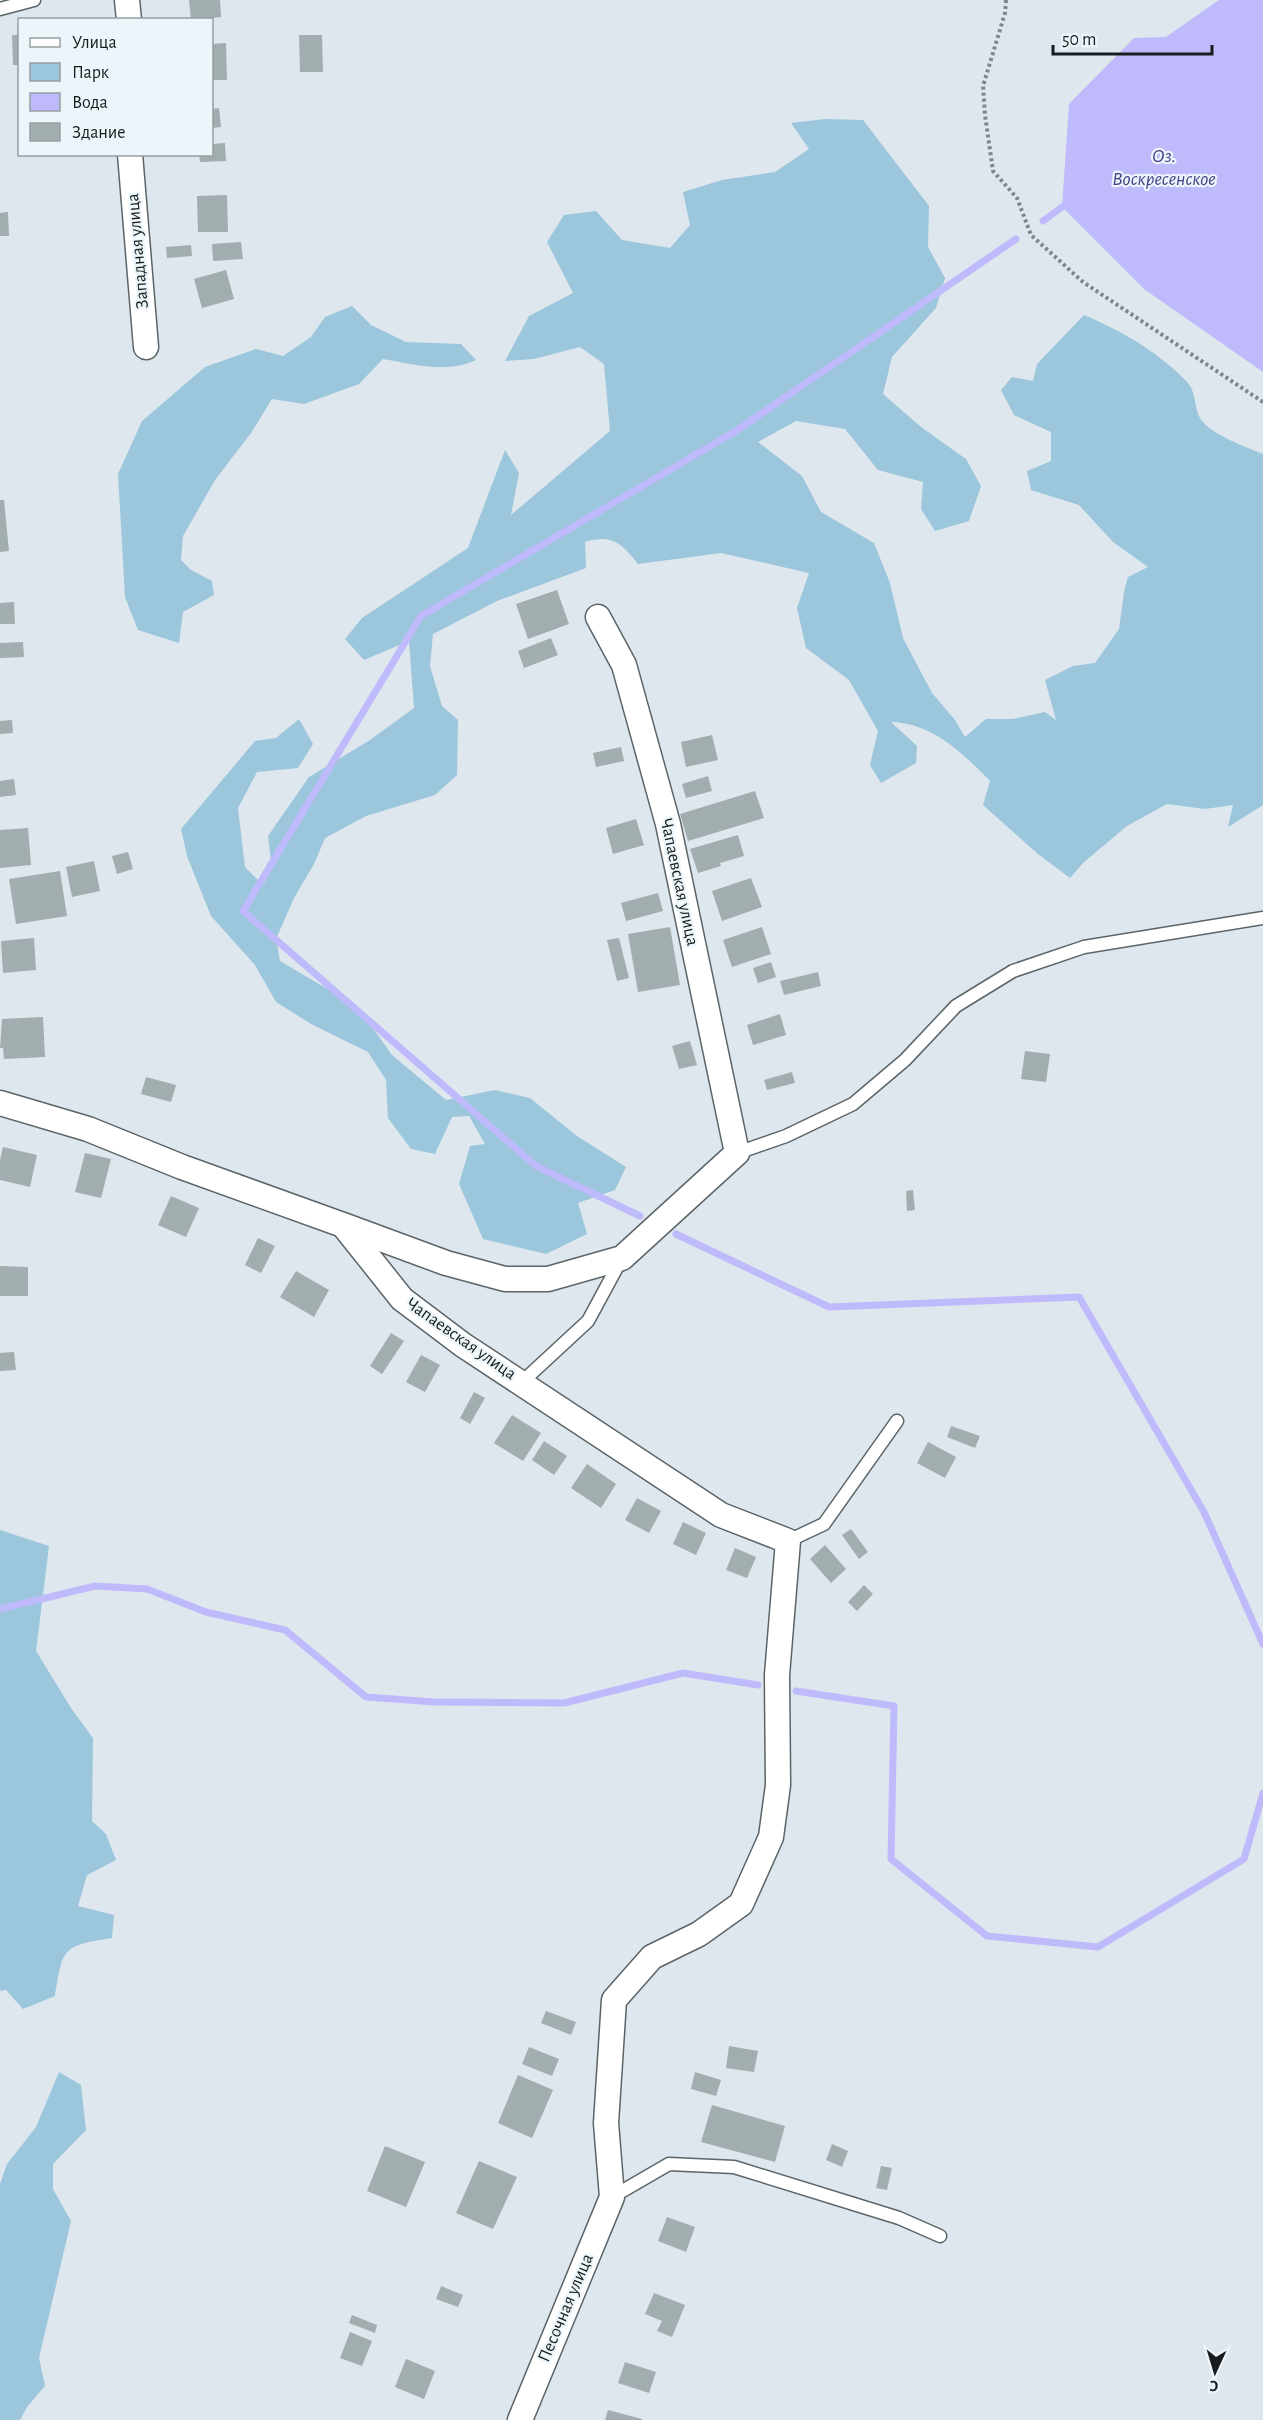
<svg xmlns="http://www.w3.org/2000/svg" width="1263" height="2420" viewBox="0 0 1263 2420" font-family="'Alegreya Sans',sans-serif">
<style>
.green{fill:#9bc6dc}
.water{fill:#bebafb}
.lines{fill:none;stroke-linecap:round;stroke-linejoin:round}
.stream{stroke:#bebafb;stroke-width:7}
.building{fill:#a2adaf}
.lane-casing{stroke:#5b6468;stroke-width:15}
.street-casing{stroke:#5b6468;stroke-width:27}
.path{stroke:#7f8589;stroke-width:4;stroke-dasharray:3 3;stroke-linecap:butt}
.lane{stroke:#fff;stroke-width:12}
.street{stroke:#fff;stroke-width:24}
.labels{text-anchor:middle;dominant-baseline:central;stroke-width:4.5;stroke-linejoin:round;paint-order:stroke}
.street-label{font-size:18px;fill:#191c1e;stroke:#ebf5fa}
.water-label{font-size:20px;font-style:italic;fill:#493f8a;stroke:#ebf5fa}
</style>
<rect width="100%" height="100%" fill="#dee7ed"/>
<path class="green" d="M825 119 863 120 929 206 928 247 945 278 936 308 892 357 883 394 921 427 966 459 981 486 969 521 935 531 921 509 923 482 878 470 845 429 796 421 758 442 802 476 821 512 874 543 890 583 903 638 932 693 955 720 965 737 986 719H1013L1045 712 1056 720 1045 680 1073 666 1095 663 1119 629 1124 592 1128 577 1148 567 1113 542 1079 505 1031 490 1027 471 1051 461V432L1014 415 1001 390 1012 377 1033 381 1037 364 1084 315C1122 331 1160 353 1188 383 1196 392 1194 407 1200 418 1209 434 1246 447 1263 454V805L1228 827 1233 805 1205 809 1167 804 1127 826 1084 862 1070 878 1038 854 983 805 990 781C963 753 932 723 891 722L917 746 916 763 881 783 870 765 878 731 849 680 806 648 797 608 809 573 721 553 638 564C621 543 613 534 585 542L586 568 497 601 433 634 430 666 442 706 458 720 457 775 435 795 366 816 325 838 314 864 294 898 276 939 280 961 358 1007 392 1055 446 1100 495 1090 530 1098 577 1136 626 1167 615 1190 578 1203 587 1234 546 1254 483 1239 459 1184 470 1146 485 1144 469 1116 452 1117 435 1154 411 1149 388 1118 386 1080 368 1052 311 1024 276 1002 255 965 211 916 187 856 181 829 255 741 276 738 299 719 313 744 298 768 257 772 238 808 245 867 263 885 272 869 268 836 309 777 370 740 414 708 409 641 364 660 345 639 362 618 468 548 505 450 519 473 511 515 610 431 604 364 580 347 534 359 505 361 529 316 573 293 547 242 564 215 596 211 622 240 670 248 690 225 683 192 722 180 775 172 809 149 791 123Z
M352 306 371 325 406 342 461 344 476 360C447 374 413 364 383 359L359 384 304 404 272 399 251 433 215 480 183 536 181 560 191 570 212 581 214 595 183 612 179 643 138 630 125 597 118 474 142 421 205 367 256 349 283 356 311 337 325 317Z
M0 1530 49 1546 36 1651 71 1708 93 1738 92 1821 106 1834 116 1860 87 1875 78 1906 114 1915 112 1938C62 1946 63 1947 55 1996L23 2009 6 1990 0 1991Z
M59 2072 81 2085 86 2130 53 2164V2189L71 2221 39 2358 45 2386 27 2407 20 2420H0V2184L7 2164 36 2127Z"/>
<path class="water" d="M1219 0H1263V372L1144 289 1062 207 1069 104 1134 38 1166 37Z"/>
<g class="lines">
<path class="stream" d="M1043 221 1062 207
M640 1216 536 1166 243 911 421 616 736 431 1016 239
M676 1234 829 1307 1079 1297 1204 1512 1263 1644
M0 1609 95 1586 147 1589 206 1612 285 1630 366 1697 435 1702 564 1703 683 1673 758 1685
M796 1691 894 1706 891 1859 987 1936 1098 1947 1244 1859 1263 1793"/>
</g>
<path class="building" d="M189 0H220L221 17 191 20Z
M12 35H20V65H13Z
M299 35H322L323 72H300Z
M226 43 227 80H212V44Z
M219 108 221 127 212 128V109Z
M225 143 226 161 200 162 199 154H212V144Z
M227 195 228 232H198L197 196Z
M8 212 9 236H0V213Z
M241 242 243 259 213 261 212 244Z
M191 245 192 256 167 258 166 247Z
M226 270 234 299 202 308 194 279Z
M0 500H4L9 551 0 552Z
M557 590 569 624 528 639 516 604Z
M14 602 15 624H0V603Z
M551 638 558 655 524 668 518 651Z
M23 642 24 657 0 658V643Z
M12 720 13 733 0 734V721Z
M712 735 718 760 686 767 681 742Z
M621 747 624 761 596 767 593 753Z
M708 776 712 791 686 798 682 784Z
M14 779 16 795 0 797V781Z
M755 791 764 818 688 841 680 814Z
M636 819 644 845 613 854 606 828Z
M28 828 31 865 0 868V830Z
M738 835 744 856 720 863 721 866 698 873 690 849Z
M128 852 133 869 117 874 112 856Z
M94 861 100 891 72 897 66 867Z
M60 871 67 916 16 924 9 879Z
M751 878 762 907 722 921 712 891Z
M658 893 663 911 626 921 621 903Z
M670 927 680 985 638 992 628 934Z
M762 927 771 954 732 967 723 940Z
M34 938 36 970 3 973 1 941Z
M619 938 629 978 617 981 607 940Z
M771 962 776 977 758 983 753 968Z
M818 972 821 986 784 995 780 981Z
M780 1014 786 1035 753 1045 747 1025Z
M43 1017 45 1057 4 1059 3 1048H0L2 1019Z
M690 1041 697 1065 679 1069 672 1046Z
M1025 1051 1050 1054 1046 1082 1021 1079Z
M792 1072 795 1083 767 1090 764 1080Z
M146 1077 176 1085 171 1102 141 1094Z
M3 1147 37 1155 30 1187 0 1180V1160Z
M85 1153 111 1159 101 1198 75 1192Z
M913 1190 915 1210 907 1211 906 1191Z
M171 1196 199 1208 186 1237 158 1225Z
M258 1238 275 1246 261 1273 245 1265Z
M0 1266 28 1267V1296H0Z
M296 1271 329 1290 314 1317 280 1297Z
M391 1333 404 1341 382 1374 370 1366Z
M14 1352 16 1370 0 1371V1353Z
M421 1355 440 1365 425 1392 406 1382Z
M474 1392 485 1398 470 1424 460 1418Z
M512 1415 541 1433 523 1461 494 1443Z
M951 1426 980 1436 975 1448 947 1437Z
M544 1441 567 1456 554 1475 532 1460Z
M928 1442 956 1457 945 1478 917 1463Z
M587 1464 616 1484 601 1508 571 1488Z
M637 1498 661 1511 649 1533 625 1520Z
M683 1522 706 1533 696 1555 673 1544Z
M851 1529 868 1552 859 1559 842 1535Z
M825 1545 846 1569 831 1583 810 1559Z
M735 1548 756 1557 747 1578 726 1570Z
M864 1585 873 1594 857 1611 848 1602Z
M546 2011 576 2022 571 2035 541 2023Z
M729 2046 758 2051 754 2072 726 2068Z
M529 2047 559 2059 552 2076 522 2064Z
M695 2072 721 2080 716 2096 691 2089Z
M518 2075 553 2090 532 2138 498 2123Z
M712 2105 785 2126 775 2162 701 2142Z
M832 2144 848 2151 842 2167 826 2160Z
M385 2146 425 2162 406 2207 367 2191Z
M479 2161 517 2177 493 2229 456 2213Z
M881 2166 892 2168 887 2190 876 2188Z
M667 2217 695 2227 686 2252 658 2241Z
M441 2286 463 2295 458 2307 436 2299Z
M654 2293 685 2305 672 2337 657 2331 662 2321 645 2314Z
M352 2315 377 2325 375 2333 349 2323Z
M350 2332 372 2341 362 2366 340 2358Z
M406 2359 435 2371 424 2399 395 2387Z
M625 2362 656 2372 649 2393 618 2383Z
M608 2410 642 2419V2420H605Z"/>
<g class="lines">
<g class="lane-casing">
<path id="lane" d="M0 9 34 0
M737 1153 786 1136 853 1104 905 1060 956 1006 1013 971 1084 947 1263 918
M522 1382 588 1321 622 1258
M788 1541 824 1524 897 1421
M612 2197 669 2164 734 2167 899 2218 940 2236"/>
</g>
<g class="street-casing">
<path id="street" d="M127 0 129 20
M130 154 146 347
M0 1103 88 1129 182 1167 343 1225 402 1299 463 1345 721 1515 788 1541 777 1675 778 1785 771 1837 741 1904 699 1934 652 1957 614 2000 606 2123 612 2197 520 2420
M343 1225 446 1263 505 1279H548L622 1258 737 1153 668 824 624 665 598 617"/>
</g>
<path class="path" d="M1006 0 1005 13 983 86 985 115 993 171 1017 198 1031 235 1083 282 1263 402"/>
<use href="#lane" class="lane"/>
<use href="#street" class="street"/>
</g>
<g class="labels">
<g class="street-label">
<text transform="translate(138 251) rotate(-95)">Западная улица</text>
<text transform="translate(679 882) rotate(78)">Чапаевская улица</text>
<text transform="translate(461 1339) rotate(35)">Чапаевская улица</text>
<text transform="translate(566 2308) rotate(-67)">Песочная улица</text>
</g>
<g class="water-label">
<text x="1164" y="156">Оз.<tspan x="1164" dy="23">Воскресенское</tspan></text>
</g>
</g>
<rect x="18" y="18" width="195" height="138" fill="#ebf5fa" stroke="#979ea2" stroke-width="1.5"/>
<rect x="30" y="38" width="30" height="9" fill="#ffffff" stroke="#979ea2" stroke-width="1.5"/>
<text x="72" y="48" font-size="18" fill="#191c1e">Улица</text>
<rect x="30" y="63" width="30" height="18" fill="#9bc6dc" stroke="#979ea2" stroke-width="1.5"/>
<text x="72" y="78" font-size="18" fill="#191c1e">Парк</text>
<rect x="30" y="93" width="30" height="18" fill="#bebafb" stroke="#979ea2" stroke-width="1.5"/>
<text x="72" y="108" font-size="18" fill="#191c1e">Вода</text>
<rect x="30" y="123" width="30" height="18" fill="#a2adaf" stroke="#979ea2" stroke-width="1.5"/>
<text x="72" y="138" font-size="18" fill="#191c1e">Здание</text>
<g transform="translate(1215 2372) rotate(184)" stroke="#ebf5fa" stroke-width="4.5" paint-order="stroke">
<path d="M0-4.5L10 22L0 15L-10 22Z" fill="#191c1e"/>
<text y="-9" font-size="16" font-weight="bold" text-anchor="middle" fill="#191c1e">С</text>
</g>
<path d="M1053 45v9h159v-9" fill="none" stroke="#191c1e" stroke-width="3"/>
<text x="1062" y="45" font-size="18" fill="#191c1e" stroke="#ebf5fa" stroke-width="4.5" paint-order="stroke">50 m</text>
</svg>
